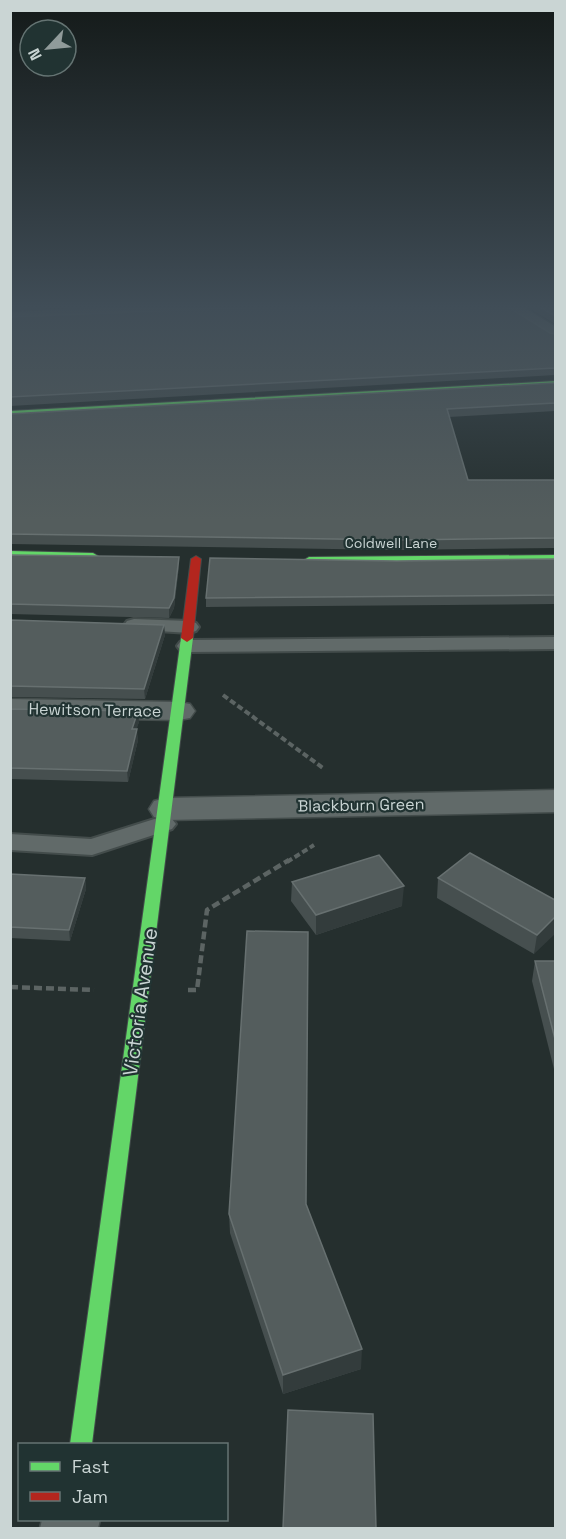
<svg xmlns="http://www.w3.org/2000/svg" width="566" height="1539" viewBox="0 0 566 1539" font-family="'Space Grotesk',sans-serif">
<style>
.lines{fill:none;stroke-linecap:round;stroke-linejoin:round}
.lane-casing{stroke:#434c4b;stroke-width:4}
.street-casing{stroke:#434c4b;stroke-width:3}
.fast-casing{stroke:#434c4b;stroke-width:2}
.jam-casing{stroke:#434c4b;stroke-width:2}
.path-far1{stroke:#5c6463;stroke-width:4;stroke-dasharray:6 3;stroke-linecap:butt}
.path{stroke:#5c6463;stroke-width:4.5;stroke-dasharray:8 4;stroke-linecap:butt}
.lane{fill:#616a69;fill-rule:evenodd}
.street{fill:#616a69;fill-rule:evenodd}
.fast{fill:#63d668;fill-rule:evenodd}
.jam{fill:#b3261e;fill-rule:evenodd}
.wall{fill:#464f4f}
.shaded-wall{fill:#333c3c}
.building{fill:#545d5d;stroke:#677070;stroke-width:1.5}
.labels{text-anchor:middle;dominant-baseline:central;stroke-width:4.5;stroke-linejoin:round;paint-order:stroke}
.far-street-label{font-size:14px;fill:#cad5d4;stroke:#213332}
.street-label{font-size:16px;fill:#cad5d4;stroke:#213332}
.near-street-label{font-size:20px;fill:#cad5d4;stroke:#213332}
</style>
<rect width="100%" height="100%" fill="#252f2e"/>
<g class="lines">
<g class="lane-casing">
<path id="lane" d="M134 619 189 621 196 623 199 627 196 631 189 633 127 629 124 625 127 621Z
M556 637V649L187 652 180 650 177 646 180 642 187 640Z
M164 816 172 819 176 824 172 829 92 855 10 850V834L91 839Z"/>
</g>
<g class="street-casing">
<path id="street" d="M183 305H313L310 309 304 310 10 322V312Z
M501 305H520L556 327V340L550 339 503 309Z
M10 699 179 702 190 704 195 711 190 718 179 720 10 717Z
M556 790V812L166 820 154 817 149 809 154 801 166 798Z
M42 1520H100L98 1528H40Z"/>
</g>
<g class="fast-casing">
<path id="fast" d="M556 381V385L10 417V411Z
M10 551 93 553 98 556 93 559 10 557Z
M556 555V561L309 563 304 560 309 557Z
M187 634 193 638 92 1444H70L181 638Z"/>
</g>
<g class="jam-casing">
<path id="jam" d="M196 556 201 559 193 638 187 642 181 638 191 559Z"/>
</g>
<path class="path-far1" d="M223 695 323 768
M287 862 314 845"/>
<path class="path" d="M10 987 94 990
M188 990H197L207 910 289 860"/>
<use href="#lane" class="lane"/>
<use href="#street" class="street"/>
<use href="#fast" class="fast"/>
<use href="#jam" class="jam"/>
</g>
<path class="wall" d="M10 305H134L10 310Z
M524 305H555V324Z
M10 317 555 334V375L10 406Z
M555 383V411L449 417 468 480H555V548L396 550 10 544V414Z
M10 555 179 557V566L174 608 169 618 10 614Z
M555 559V604L206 607V598L397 561Z
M10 620 164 625 165 635 145 699 10 697Z
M10 709 139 722 136 729 138 740 128 782 10 779Z
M10 874 85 878 86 889 70 941 10 938Z
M438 878 555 900 534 954 437 898Z
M292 882 402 906 316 935 291 901Z
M535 961H555V1073L532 981Z
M306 1204 361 1369 283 1394 230 1233 229 1214Z"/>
<path class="shaded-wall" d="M179 557V566L174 608 169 618V608Z
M164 625 165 635 145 699 144 689Z
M138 711 139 722 133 740 132 729Z
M137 729 138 740 128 782 127 771Z
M85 878 86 889 70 941 69 930Z
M404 886 402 906 316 935V915Z
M555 917V934L534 954 537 935Z
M362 1349 361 1369 283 1394V1375Z"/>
<path class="building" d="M304 305H505L550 333 555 334V368L10 397V317Z
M537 305H555V316Z
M555 383V403L447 409 468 480H555V538L397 540 10 534V414Z
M10 555 179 557 174 598 169 608 10 604Z
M210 558 397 561 555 559V595L206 598Z
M10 620 164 625 144 689 10 686Z
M10 709 138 711 132 729H137L127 771 10 768Z
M470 853 555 900V917L537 935 438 878Z
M379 855 404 886 316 915 292 882Z
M10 874 85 878 69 930 10 927Z
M247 931 308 932 306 1204 362 1349 283 1375 229 1214Z
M535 961H555V1039Z
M288 1410 373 1414 376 1528H283Z"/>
<linearGradient id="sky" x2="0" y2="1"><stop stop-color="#141a19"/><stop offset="0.59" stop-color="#404d57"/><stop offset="1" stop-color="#404d57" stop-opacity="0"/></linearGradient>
<rect width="566" height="520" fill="url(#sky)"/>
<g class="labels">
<g class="far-street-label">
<text x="391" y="543">Coldwell Lane</text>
</g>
<g class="street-label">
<text transform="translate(95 710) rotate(1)">Hewitson Terrace</text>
<text transform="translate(361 805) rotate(-1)">Blackburn Green</text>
</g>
<g class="near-street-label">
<text transform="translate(140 1002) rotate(-82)">Victoria Avenue</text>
</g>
</g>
<rect width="566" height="1539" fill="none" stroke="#cad5d4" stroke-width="24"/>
<rect x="18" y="1443" width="210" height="78" fill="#213332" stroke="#657473" stroke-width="1.5"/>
<rect x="30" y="1462" width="30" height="9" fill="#63d668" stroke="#657473" stroke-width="1.5"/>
<text x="72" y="1473" font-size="18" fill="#cad5d4">Fast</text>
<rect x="30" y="1492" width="30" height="9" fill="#b3261e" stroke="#657473" stroke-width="1.5"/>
<text x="72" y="1503" font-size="18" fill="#cad5d4">Jam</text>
<g transform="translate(48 48) rotate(244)"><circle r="28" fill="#213332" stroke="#657473" stroke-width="1.5"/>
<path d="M0-4.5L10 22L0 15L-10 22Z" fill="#909b9a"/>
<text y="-9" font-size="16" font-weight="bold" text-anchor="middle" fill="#cad5d4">N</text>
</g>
</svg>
